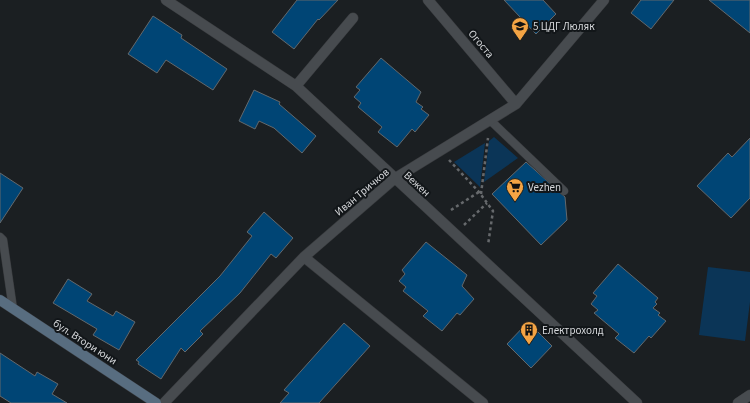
<svg xmlns="http://www.w3.org/2000/svg" width="750" height="403" viewBox="0 0 750 403" font-family="'Source Sans 3',sans-serif">
<style>
.green{fill:#0b3557}
.building{fill:#004575;stroke:#63686c}
.lines{fill:none;stroke-linecap:round;stroke-linejoin:round}
.lane-casing{stroke:#383a3d;stroke-width:9}
.street-casing{stroke:#383a3d;stroke-width:11}
.secondary-casing{stroke:#383a3d;stroke-width:11}
.path{stroke:#66696c;stroke-width:2.5;stroke-dasharray:3 3;stroke-linecap:butt}
.lane{stroke:#474b4f;stroke-width:8}
.street{stroke:#474b4f;stroke-width:10}
.secondary{stroke:#586d80;stroke-width:10}
.labels{text-anchor:middle;dominant-baseline:central;stroke-width:4;stroke-linejoin:round;paint-order:stroke}
.poi-label{font-size:11px;fill:#d5d7da;stroke:#121619;text-anchor:start}
.street-label{font-size:11px;fill:#d5d7da;stroke:#121619}
</style>
<rect width="100%" height="100%" fill="#1b1f22"/>
<path class="green" d="M494 137 518 158 484 182 489 141Z
M485 143 480 187 454 162Z
M708 267 750 272V302L745 341 699 335Z"/>
<path class="building" d="M297 0H338L319 20 318 19 294 49 272 32Z
M504 0H543L556 14 536 34Z
M641 0H674L651 29 631 13Z
M709 0H750V33Z
M153 16 182 35 181 38 227 69 213 90 166 60 157 73 128 54Z
M381 58 421 92 416 102 423 107 421 109 429 115 415 132 412 129 397 147 378 132 382 127 358 107 361 103 354 97 360 90 356 87Z
M254 90 280 102 279 104 316 136 302 153 274 128 259 121 255 129 239 121Z
M750 138V198L731 218 697 186 728 153 732 157Z
M526 162 565 197 567 220 541 245 492 194Z
M0 173 23 188 0 223Z
M264 212 293 238 276 258 271 254 240 293 200 331 203 334 185 352 181 348 161 379 138 364 139 362 136 360 220 276 252 236 247 232Z
M426 242 467 275 462 286 474 299 460 315 457 313 442 331 423 316 428 311 403 291 406 287 399 281 405 274 402 270Z
M618 264 658 298 655 302 657 304 653 308 660 313 658 315 666 321 651 338 649 336 634 353 615 338 619 334 594 313 598 310 591 304 597 296 593 293Z
M68 279 92 294 87 301 113 316 116 311 135 322 119 350 93 335 97 329 53 303Z
M528 322 552 346 531 368 507 344Z
M344 323 370 346 319 403H280L289 393 284 390Z
M0 353 35 376 37 372 58 384 52 394 67 403H11L0 396Z"/>
<g class="lines">
<g class="lane-casing">
<path id="lane" d="M490 120 564 191
M0 237 3 240 13 309"/>
</g>
<g class="street-casing">
<path id="street" d="M166 0 296 86 637 403
M428 0 516 104
M296 86 353 18
M304 257 483 403
M164 403 304 257 394 179 516 104 604 0
M738 403 750 395"/>
</g>
<g class="secondary-casing">
<path id="secondary" d="M0 300 156 403"/>
</g>
<path class="path" d="M449 160 479 192 493 211 488 245
M481 194 488 138
M451 210 479 192
M464 225 487 203"/>
<use href="#lane" class="lane"/>
<use href="#street" class="street"/>
<use href="#secondary" class="secondary"/>
</g>
<defs>
<g id="school-pin" transform="scale(0.9)"><path d="M0 17L-7.5 6A9.5 9.5 0 1 1 7.5 6Z" fill="#f4a444" stroke="#121619"/><path d="M0-5L7-2L0 1L-7-2ZM-4 1L0 2.5L4 1V4Q0 6-4 4Z" fill="#111"/></g>
<g id="supermarket-pin" transform="scale(0.9)"><path d="M0 17L-7.5 6A9.5 9.5 0 1 1 7.5 6Z" fill="#f4a444" stroke="#121619"/><path d="M-6-5.5h2.5l.6 2H6L4.5 2H-2.5L-4.4-4H-6ZM-1.5 3.2a1.3 1.3 0 1 0 .1 0ZM3 3.2a1.3 1.3 0 1 0 .1 0Z" fill="#111"/></g>
<g id="building-pin" transform="scale(0.9)"><path d="M0 17L-7.5 6A9.5 9.5 0 1 1 7.5 6Z" fill="#f4a444" stroke="#121619"/><path d="M-4-6H4V6H1V3H-1V6H-4ZM-2.5-4.3h1.7v1.8h-1.7ZM.8-4.3h1.7v1.8H.8ZM-2.5-1h1.7V.8h-1.7ZM.8-1h1.7V.8H.8Z" fill="#111"/></g>
</defs>
<g fill-rule="evenodd">
<use href="#school-pin" x="520" y="26"/>
<use href="#supermarket-pin" x="515" y="187"/>
<use href="#building-pin" x="529" y="330"/>
</g>
<g class="labels">
<g class="poi-label">
<text x="533" y="26">5 ЦДГ Люляк</text>
<text x="528" y="187">Vezhen</text>
<text x="542" y="330">Електрохолд</text>
</g>
<g class="street-label">
<text transform="translate(481 44) rotate(50)">Огоста</text>
<text transform="translate(417 184) rotate(43)">Вежен</text>
<text transform="translate(362 192) rotate(-40)">Иван Тричков</text>
<text transform="translate(85 342) rotate(33)">бул. Втори юни</text>
</g>
</g>
</svg>
